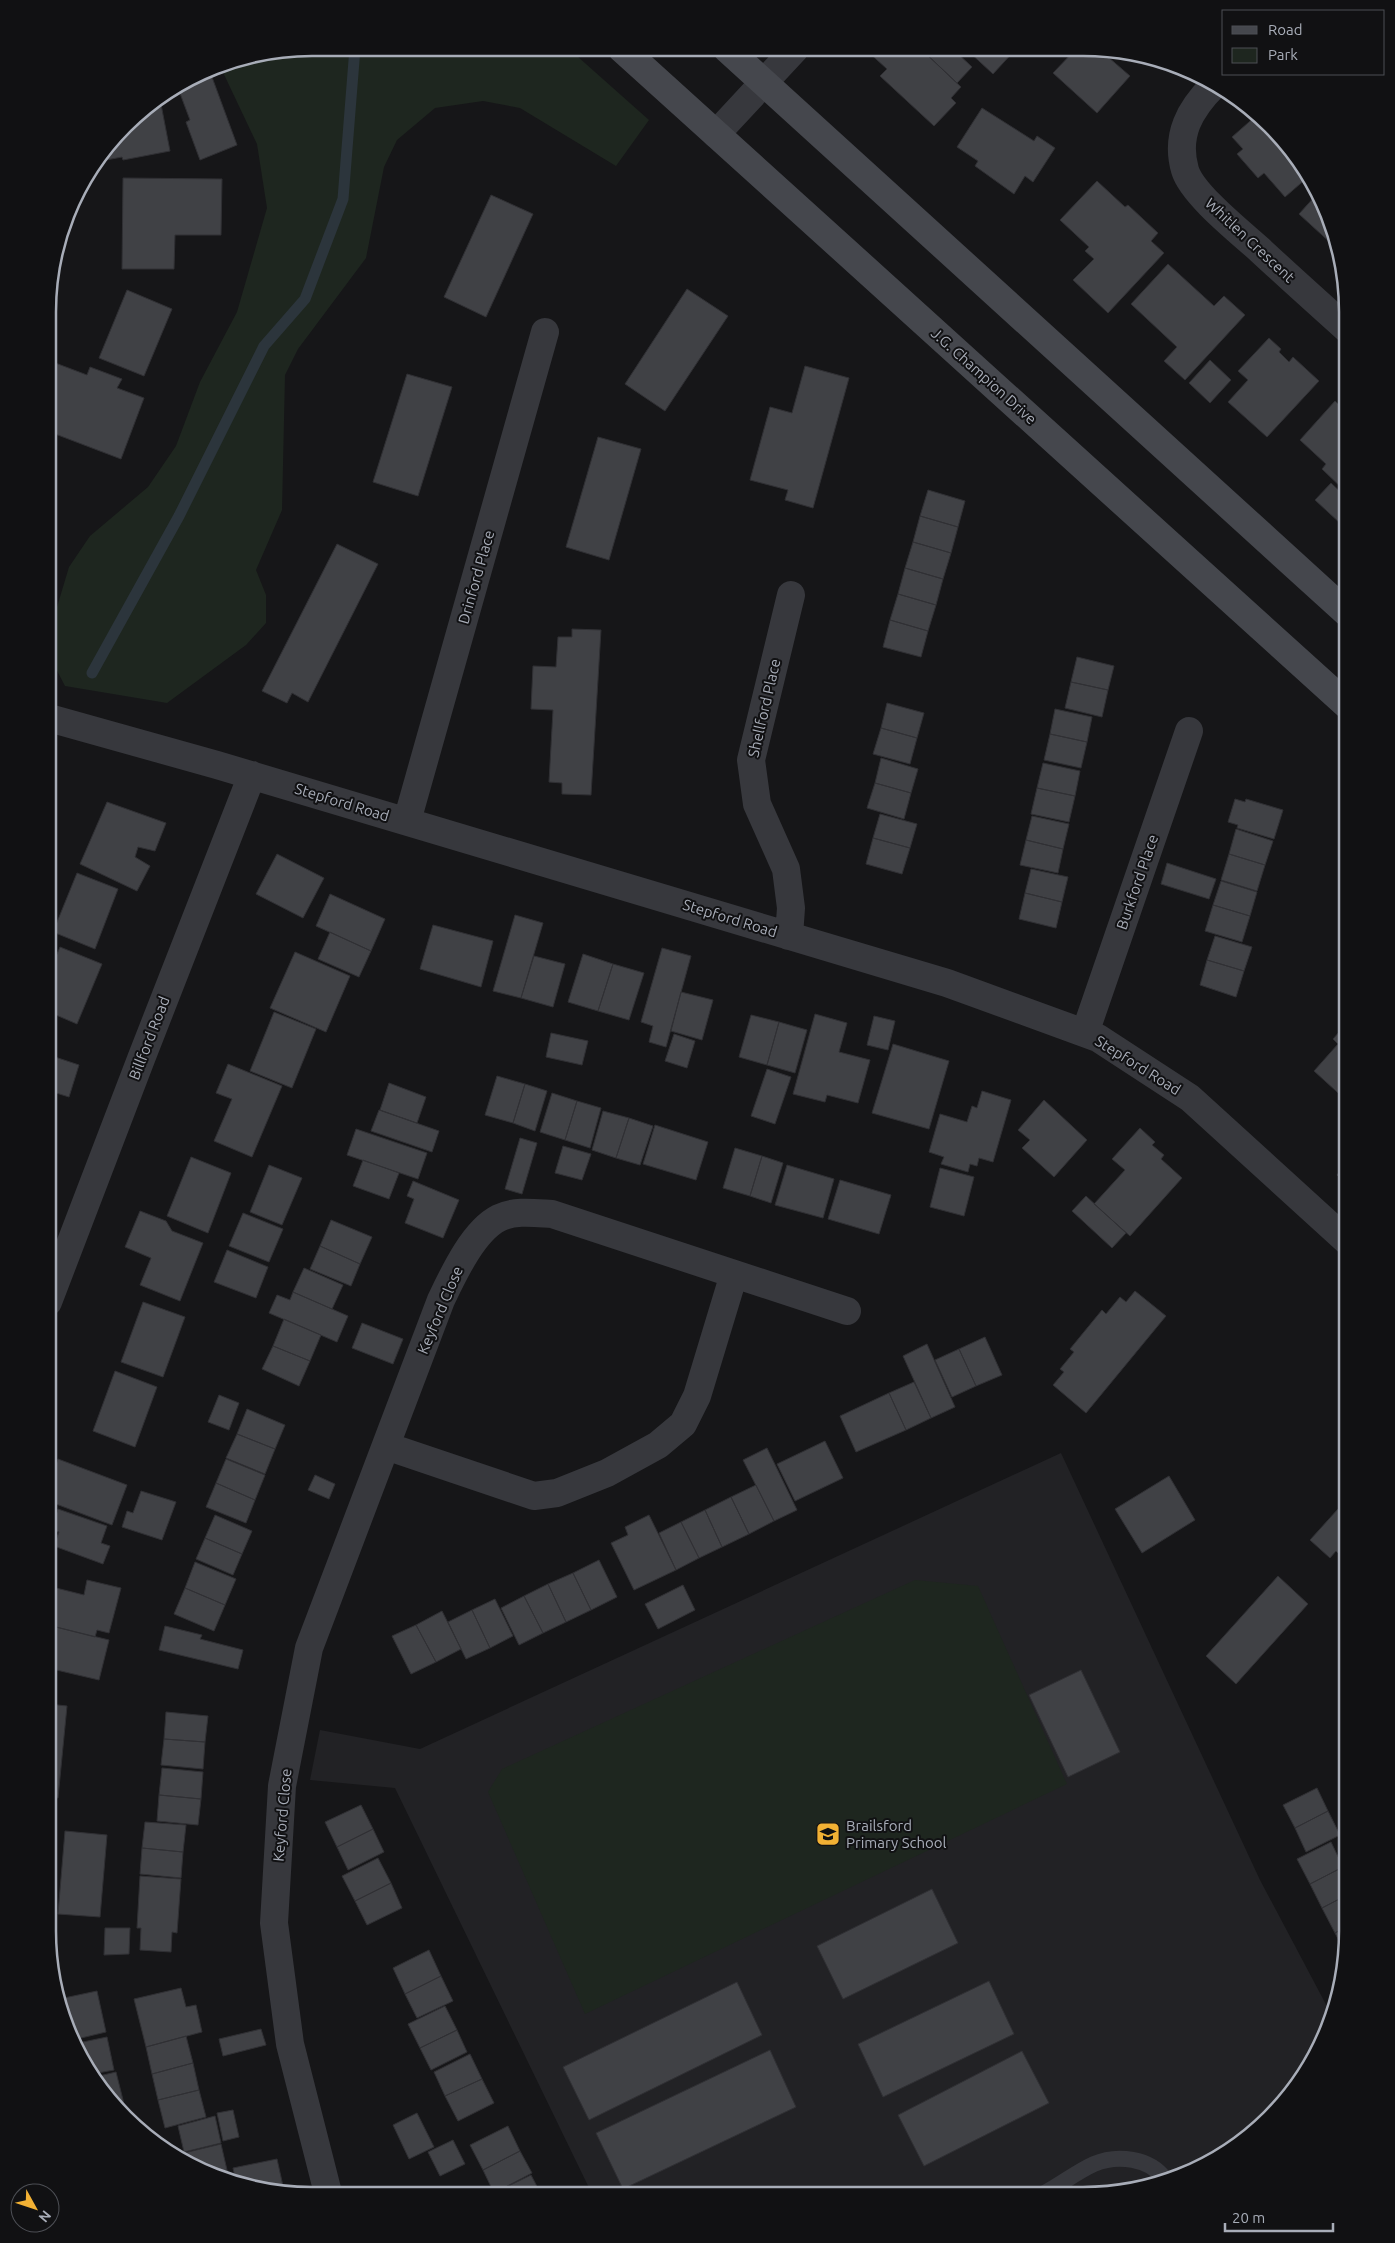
<svg xmlns="http://www.w3.org/2000/svg" width="1395" height="2243" viewBox="0 0 1395 2243" font-family="Ubuntu,sans-serif">
<style>
.built{fill:#222225}
.green{fill:#1e261f}
.lines{fill:none;stroke-linecap:round;stroke-linejoin:round}
.stream{stroke:#2c353c;stroke-width:11}
.building{fill:#404145;stroke:#303034}
.lane{stroke:#37383d;stroke-width:16}
.street{stroke:#37383d;stroke-width:28}
.secondary{stroke:#45474d;stroke-width:28}
.labels{text-anchor:middle;dominant-baseline:central;stroke-width:4;stroke-linejoin:round;paint-order:stroke}
.street-label{font-size:15px;fill:#a8adb8;stroke:#111113}
.poi-label{font-size:15px;fill:#a8adb8;stroke:#111113;text-anchor:start}
.rim{fill:none;stroke:#a8adb8;stroke-width:2.5}
</style>
<rect width="100%" height="100%" fill="#161618"/>
<path class="built" d="M1061 1453 1260 1880 1331 2014 1327 2031 1293 2091 1244 2141 1183 2175 1083 2195 592 2194 395 1788 310 1780 320 1730 420 1749Z"/>
<path class="green" d="M313 48H568L649 120 616 166 520 108 483 101 435 108 397 140 384 167 366 258 298 349 285 375 282 510 256 570 266 595V623L246 645 167 703 65 686 51 659V627L69 567 90 536 148 487 176 446 200 382 237 312 267 208 257 144 220 66Z
M915 1580 978 1586 1067 1784 585 2014 488 1792 502 1769Z"/>
<g class="lines">
<path class="stream" d="M92 673 179 516 264 346 305 299 343 199 355 48"/>
</g>
<path class="building" d="M865 49H921L961 87 951 98 956 103 934 126 880 76 887 69Z
M921 49H953L972 67 957 83Z
M966 49 1015 50 993 74Z
M1075 50H1100L1130 76 1097 113 1053 73Z
M209 69 237 145 200 160 186 122 190 120 178 88Z
M160 99 170 151 123 160 122 157 106 160 105 156 138 114Z
M982 108 1034 141 1037 136 1055 148 1033 182 1025 176 1014 194 975 166 978 161 957 147Z
M1257 115 1293 152 1308 177 1285 197 1264 173 1258 178 1237 154 1243 149 1232 137Z
M123 178 222 179 221 235H175L174 269H122Z
M1097 181 1125 207 1128 205 1158 233 1151 241 1164 253 1108 313 1073 280 1094 259 1085 251 1089 247 1060 220Z
M1317 194 1327 212 1334 246 1299 214Z
M491 195 533 214 486 317 444 297Z
M1168 264 1214 306 1224 296 1245 315 1185 380 1164 361 1177 347 1131 304Z
M687 289 728 316 665 411 625 384Z
M127 290 172 309 144 376 99 358Z
M1269 338 1281 349 1279 352 1289 362 1293 357 1319 381 1267 437 1228 402 1248 380 1238 371Z
M1210 360 1231 380 1210 403 1189 383Z
M50 361 87 375 90 367 122 379 117 388 144 398 121 459 50 432Z
M805 366 849 378 813 508 785 500 788 490 750 480 770 407 792 413Z
M407 374 452 387 418 496 373 482Z
M1335 401 1347 412V493L1322 469 1326 464 1300 440Z
M598 437 641 449 609 560 566 547Z
M1331 483 1347 498V517L1341 524 1315 500Z
M928 490 965 501 958 527 920 516Z
M920 516 958 527 951 553 913 542Z
M913 542 951 553 943 579 905 568Z
M337 544 378 564 308 702 292 693 287 703 262 691Z
M905 568 943 579 936 605 898 594Z
M898 594 936 605 928 631 890 620Z
M890 620 928 631 921 657 883 647Z
M572 629 601 630 591 795 562 794V783L549 782 553 710 531 709 533 666 556 667 558 637H572Z
M1077 657 1114 666 1108 690 1071 682Z
M1071 682 1108 690 1102 717 1065 708Z
M887 703 924 713 917 738 881 728Z
M1055 709 1092 717 1087 742 1050 734Z
M881 728 917 738 910 764 873 754Z
M1050 734 1087 742 1081 768 1044 760Z
M881 758 918 769 911 793 875 783Z
M1043 763 1080 771 1075 796 1037 788Z
M875 783 911 793 904 819 867 808Z
M1037 788 1075 796 1069 822 1031 814Z
M1235 799 1245 802 1246 799 1283 810 1274 839 1237 828 1238 825 1228 822Z
M107 802 166 823 155 851 138 847 135 857 150 866 137 891 80 864Z
M880 814 917 824 910 848 873 838Z
M1032 816 1069 824 1063 849 1026 840Z
M1236 829 1273 841 1265 865 1229 854Z
M873 838 910 848 902 874 866 864Z
M1026 840 1063 849 1058 873 1020 865Z
M277 854 324 878 303 918 256 894Z
M1229 854 1265 865 1257 891 1221 880Z
M1167 863 1216 879 1209 899 1161 884Z
M1031 869 1068 877 1062 902 1025 893Z
M77 873 118 889 95 949 53 932Z
M1221 881 1257 892 1250 916 1213 905Z
M1025 893 1062 902 1056 928 1019 919Z
M330 894 385 919 371 951 316 926Z
M1213 905 1250 916 1242 942 1205 931Z
M515 915 543 923 521 998 493 991Z
M433 925 493 941 481 987 420 969Z
M330 932 371 951 359 977 318 959Z
M1215 936 1252 947 1244 971 1207 960Z
M60 947 102 964 77 1024 49 1012V973Z
M662 948 691 956 666 1047 649 1042 653 1026 641 1022Z
M295 952 350 976 326 1032 270 1008Z
M583 954 613 964 598 1011 568 1002Z
M534 956 565 964 553 1007 521 998Z
M1207 960 1244 971 1236 997 1200 985Z
M613 964 644 973 629 1020 598 1011Z
M681 992 713 1000 702 1040 671 1031Z
M274 1012 316 1029 292 1088 250 1071Z
M815 1014 847 1023 839 1052 870 1060 858 1103 827 1095 825 1102 793 1094Z
M751 1015 779 1022 767 1065 739 1057Z
M874 1016 895 1021 888 1050 867 1045Z
M779 1022 807 1030 795 1073 767 1065Z
M1347 1023V1101L1314 1071 1338 1044 1333 1039Z
M551 1033 588 1041 582 1065 546 1057Z
M674 1034 695 1041 687 1068 665 1061Z
M893 1044 949 1061 929 1129 872 1113Z
M49 1055 79 1065 69 1097 53 1092 49 1105Z
M228 1064 282 1086 252 1157 214 1141 232 1099 216 1093Z
M767 1069 791 1077 775 1124 751 1116Z
M497 1076 525 1084 513 1123 485 1115Z
M389 1083 426 1097 417 1123 380 1110Z
M525 1084 547 1091 535 1131 513 1123Z
M982 1091 1011 1100 993 1162 979 1158 977 1166 970 1164 968 1172 941 1164 944 1157 929 1152 940 1114 967 1122 972 1106 977 1108Z
M552 1093 577 1101 565 1140 540 1132Z
M1044 1100 1087 1140 1054 1177 1022 1148 1030 1140 1018 1130Z
M577 1101 601 1108 590 1148 565 1140Z
M379 1110 439 1131 432 1152 371 1131Z
M603 1111 629 1118 616 1158 592 1150Z
M629 1118 653 1126 640 1165 616 1158Z
M655 1125 708 1142 696 1180 643 1164Z
M1140 1128 1155 1142 1152 1145 1164 1155 1161 1159 1182 1178 1130 1236 1094 1204 1125 1170 1112 1159Z
M356 1129 427 1153 418 1179 347 1155Z
M520 1138 537 1143 522 1194 505 1189Z
M563 1146 591 1154 582 1180 555 1173Z
M735 1148 762 1156 750 1196 723 1188Z
M762 1156 783 1163 771 1203 750 1196Z
M191 1157 231 1173 208 1233 167 1216Z
M363 1160 399 1173 389 1199 353 1186Z
M1347 1162V1183L1337 1175Z
M269 1165 302 1178 282 1225 250 1212Z
M787 1165 834 1179 823 1218 775 1205Z
M940 1168 974 1177 964 1216 930 1207Z
M840 1180 891 1195 879 1234 828 1219Z
M413 1181 459 1200 443 1238 405 1223 414 1199 407 1196Z
M1086 1196 1126 1233 1112 1248 1072 1211Z
M140 1211 166 1221 172 1231 203 1243 180 1301 140 1285 151 1258 125 1247Z
M243 1213 283 1229 269 1262 229 1246Z
M331 1220 372 1237 360 1264 320 1246Z
M320 1246 360 1264 351 1286 310 1269Z
M227 1250 268 1267 256 1298 214 1282Z
M304 1268 343 1285 332 1309 293 1292Z
M1135 1291 1166 1316 1086 1413 1053 1385 1064 1372 1060 1369 1074 1352 1070 1349 1102 1310 1106 1314 1120 1297 1126 1302Z
M293 1292 348 1316 337 1342 269 1313 277 1295 290 1300Z
M143 1302 185 1317 163 1377 121 1362Z
M284 1319 321 1335 310 1361 273 1346Z
M362 1323 403 1339 393 1364 352 1348Z
M985 1337 1002 1375 976 1386 959 1349Z
M927 1344 955 1407 931 1418 903 1356Z
M273 1346 310 1361 299 1386 262 1369Z
M959 1349 976 1386 952 1397 935 1360Z
M115 1371 157 1387 135 1447 93 1431Z
M914 1382 931 1418 906 1430 889 1393Z
M889 1393 906 1430 856 1452 840 1416Z
M219 1395 239 1403 229 1430 208 1422Z
M247 1409 285 1425 275 1449 237 1434Z
M237 1434 275 1449 265 1474 226 1458Z
M825 1441 843 1478 795 1501 777 1464Z
M767 1448 797 1510 774 1521 743 1460Z
M58 1459 127 1485 112 1525 48 1501V1475L52 1476Z
M226 1459 265 1475 255 1500 216 1483Z
M315 1475 335 1484 329 1499 308 1490Z
M1169 1476 1195 1520 1142 1553 1115 1509Z
M216 1483 255 1500 246 1523 206 1507Z
M756 1485 774 1521 749 1534 731 1497Z
M141 1491 176 1502 162 1540 122 1527 127 1511 133 1513Z
M731 1497 749 1534 722 1547 705 1510Z
M1347 1499V1558L1345 1560 1336 1551 1330 1558 1310 1540Z
M58 1509 107 1526 101 1543 110 1546 103 1564 54 1546 59 1532 51 1530Z
M705 1510 722 1547 699 1558 681 1522Z
M215 1515 252 1531 242 1554 205 1538Z
M649 1515 676 1570 634 1590 611 1543 628 1535 625 1527Z
M681 1522 699 1558 676 1570 659 1533Z
M205 1538 242 1554 233 1575 196 1559Z
M599 1560 617 1597 591 1610 573 1573Z
M195 1562 236 1579 225 1605 185 1588Z
M573 1573 591 1610 566 1622 548 1584Z
M1278 1576 1308 1604 1236 1684 1206 1656Z
M87 1580 121 1588 109 1633 97 1630 95 1637 48 1625V1586L84 1595Z
M548 1584 566 1622 543 1633 524 1596Z
M683 1585 695 1610 658 1629 645 1604Z
M185 1588 225 1605 214 1631 174 1614Z
M524 1596 543 1633 519 1645 501 1608Z
M495 1599 513 1636 490 1648 472 1610Z
M472 1610 490 1648 466 1659 448 1622Z
M442 1611 461 1649 436 1662 416 1625Z
M48 1625 109 1640 99 1680 48 1668Z
M416 1625 436 1662 411 1674 392 1636Z
M165 1626 202 1635 200 1639 243 1650 238 1669 159 1650Z
M1081 1670 1120 1752 1068 1777 1029 1695Z
M48 1704 67 1706 58 1798 48 1797Z
M166 1712 208 1716 205 1742 164 1739Z
M164 1739 205 1742 203 1769 161 1765Z
M162 1768 203 1772 201 1799 159 1795Z
M1317 1788 1328 1811 1295 1828 1283 1805Z
M159 1795 201 1799 198 1825 157 1821Z
M361 1805 373 1829 337 1847 325 1822Z
M1328 1811 1340 1835 1306 1852 1295 1828Z
M145 1822 186 1825 183 1852 142 1848Z
M373 1829 384 1852 348 1870 337 1847Z
M65 1831 107 1835 100 1917 58 1914Z
M1331 1842 1343 1867 1310 1884 1297 1859Z
M142 1848 183 1852 181 1878 140 1874Z
M48 1858H52L50 1944 47 1930Z
M378 1858 391 1883 355 1901 342 1876Z
M1343 1867 1347 1873V1895L1322 1908 1310 1884Z
M140 1876 181 1879 177 1933 172 1932 171 1952 140 1950 141 1928H137Z
M391 1883 402 1908 367 1925 355 1901Z
M932 1889 958 1943 843 1999 817 1946Z
M1347 1895V1926L1335 1933 1322 1908Z
M1347 1926V1948L1346 1954 1335 1933Z
M105 1928H130L129 1954 104 1955Z
M429 1950 441 1976 405 1994 393 1968Z
M441 1976 453 2001 417 2018 405 1994Z
M989 1981 1014 2034 883 2097 858 2044Z
M737 1982 762 2035 589 2120 563 2067Z
M181 1988 186 2007 196 2005 202 2032 146 2047 134 1999Z
M97 1991 106 2032 73 2040 64 1998Z
M445 2006 457 2030 420 2048 408 2024Z
M261 2029 266 2045 223 2056 219 2039Z
M457 2030 467 2052 431 2070 420 2048Z
M186 2036 193 2063 152 2074 146 2047Z
M107 2037 114 2070 92 2074 80 2052 78 2043Z
M770 2050 796 2107 623 2189 596 2133Z
M1022 2051 1049 2103 924 2166 898 2115Z
M470 2054 482 2079 445 2096 434 2072Z
M193 2063 199 2090 158 2100 152 2074Z
M116 2072 124 2104 117 2106 102 2091 95 2077Z
M482 2079 494 2103 458 2121 445 2096Z
M199 2090 206 2117 165 2128 158 2100Z
M233 2110 239 2137 223 2141 217 2113Z
M417 2113 434 2147 409 2159 393 2125Z
M215 2116 221 2143 184 2152 178 2126Z
M508 2126 520 2151 483 2170 470 2145Z
M453 2140 465 2164 440 2176 428 2152Z
M221 2144 227 2170 209 2174 186 2161 184 2153Z
M520 2151 532 2173 494 2193 483 2170Z
M277 2159 283 2186 265 2190 236 2182 233 2168Z
M227 2170 230 2180 209 2174Z
M531 2175 541 2194 494 2193Z"/>
<g class="lines">
<path class="lane" d="M1041 2195C1059 2186 1076 2172 1094 2164 1117 2154 1150 2158 1165 2179"/>
<path class="street" d="M1214 85C1190 109 1175 135 1185 170 1192 194 1240 232 1260 250 1289 277 1318 303 1347 329
M716 134 795 49
M49 718 217 765 947 983 1098 1038 1190 1098 1347 1241
M407 821 545 332
M789 936 791 908 786 869 757 804 751 760 791 595
M1085 1033 1189 731
M48 1302 141 1059 252 775
M386 1446 534 1496 557 1493 607 1473 658 1445 683 1424 697 1396 734 1274
M328 2193 290 2044 274 1923 282 1786 309 1648 441 1300C453 1275 473 1231 499 1218 515 1210 535 1213 552 1214L847 1311"/>
<path class="secondary" d="M621 48 1347 705
M727 49 1347 613"/>
</g>
<defs>
<g id="school-square" transform="scale(1.25)"><rect x="-9" y="-9" width="18" height="18" rx="4" fill="#f2b134" stroke="#111113"/><path d="M0-5L7-2L0 1L-7-2ZM-4 1L0 2.5L4 1V4Q0 6-4 4Z" fill="#111"/></g>
</defs>
<g fill-rule="evenodd">
<use href="#school-square" x="828" y="1834"/>
</g>
<g class="labels">
<g class="street-label">
<text transform="translate(1250 240) rotate(43)">Whitlen Crescent</text>
<text transform="translate(984 376) rotate(42)">J.G. Champion Drive</text>
<text transform="translate(476 577) rotate(-74)">Drinford Place</text>
<text transform="translate(764 708) rotate(-77)">Shellford Place</text>
<text transform="translate(342 802) rotate(17)">Stepford Road</text>
<text transform="translate(1137 882) rotate(-71)">Burkford Place</text>
<text transform="translate(730 918) rotate(17)">Stepford Road</text>
<text transform="translate(149 1038) rotate(-69)">Billford Road</text>
<text transform="translate(1138 1065) rotate(32)">Stepford Road</text>
<text transform="translate(440 1310) rotate(-67)">Keyford Close</text>
<text transform="translate(282 1815) rotate(-85)">Keyford Close</text>
</g>
<g class="poi-label">
<text x="846" y="1825">Brailsford<tspan x="846" dy="17">Primary School</tspan></text>
</g>
</g>
<path d="M0 0H1395V2243H0ZM312 56H1083A256 256 0 0 1 1339 312V1931A256 256 0 0 1 1083 2187H312A256 256 0 0 1 56 1931V312A256 256 0 0 1 312 56Z" fill="#111113" fill-rule="evenodd"/>
<path class="rim" d="M312 56H1083A256 256 0 0 1 1339 312V1931A256 256 0 0 1 1083 2187H312A256 256 0 0 1 56 1931V312A256 256 0 0 1 312 56Z"/>
<rect x="1222" y="10" width="162" height="65" fill="#111113" stroke="#4d4f55"/>
<rect x="1232" y="26" width="25" height="8" fill="#45474d" stroke="#4d4f55"/>
<text x="1268" y="35" font-size="15" fill="#a8adb8">Road</text>
<rect x="1232" y="48" width="25" height="15" fill="#1e261f" stroke="#4d4f55"/>
<text x="1268" y="60" font-size="15" fill="#a8adb8">Park</text>
<g transform="translate(35 2208) rotate(130)"><circle r="24" fill="#111113" stroke="#4d4f55"/>
<path d="M0-4L9 19L0 12L-9 19Z" fill="#f2b134"/>
<text y="-8" font-size="14" font-weight="bold" text-anchor="middle" fill="#a8adb8">N</text>
</g>
<path d="M1225 2223v8h108v-8" fill="none" stroke="#a8adb8" stroke-width="2.5"/>
<text x="1232" y="2223" font-size="15" fill="#a8adb8" stroke="#111113" stroke-width="4" paint-order="stroke">20 m</text>
</svg>
